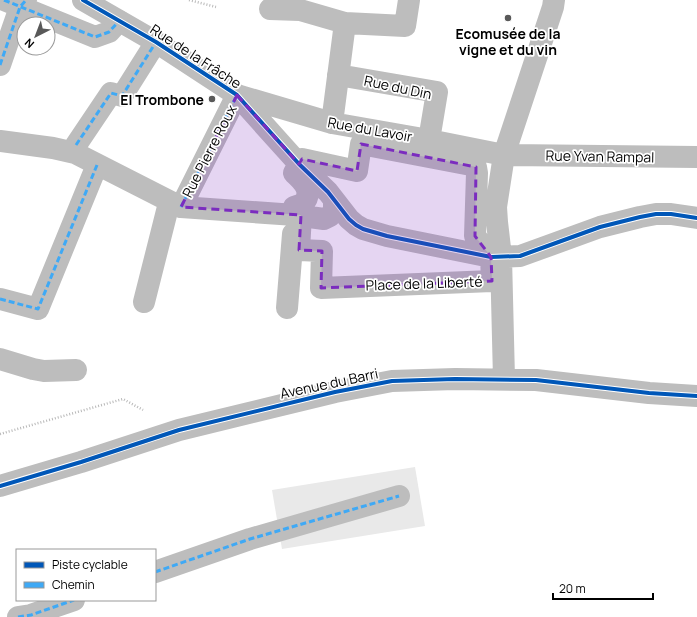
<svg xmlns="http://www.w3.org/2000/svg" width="697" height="617" viewBox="0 0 697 617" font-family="Manrope,sans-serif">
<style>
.green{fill:#e9e9e9}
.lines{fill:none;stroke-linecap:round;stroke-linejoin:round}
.path{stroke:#b8b8b8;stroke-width:2.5;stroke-dasharray:1 2;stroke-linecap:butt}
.pedestrian{stroke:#bdbdbd;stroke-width:22}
.minor{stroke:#bdbdbd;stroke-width:22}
.quiet{stroke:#3fa9f5;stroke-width:3;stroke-dasharray:6 3;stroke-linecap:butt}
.cycleway-casing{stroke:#fff;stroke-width:6}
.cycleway{stroke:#0057b8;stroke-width:4}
.marked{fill:#7b2cbf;fill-opacity:0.2;stroke:#7b2cbf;stroke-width:3;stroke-dasharray:8 5;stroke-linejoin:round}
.poi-dot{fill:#595959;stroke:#fff;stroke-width:1.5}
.labels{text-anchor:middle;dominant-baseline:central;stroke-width:3.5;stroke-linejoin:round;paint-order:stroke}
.poi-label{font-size:14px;font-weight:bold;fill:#000;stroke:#fff}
.street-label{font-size:14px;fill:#000;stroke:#fff}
</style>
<rect width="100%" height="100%" fill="#fff"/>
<path class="green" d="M415 467 425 526 282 549 272 490Z"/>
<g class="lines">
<path class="path" d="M189 0 216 7
M0 434 123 399 143 410"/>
<path class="pedestrian" d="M4 0 95 37 109 32 119 21
M0 65 20 7 26 0
M76 145 111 93 122 96 156 42
M181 207 237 95
M0 299 38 309 97 165
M155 572 250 539 399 496
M18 617 31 615 74 600"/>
<path class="minor" d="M83 0 156 42 237 95 299 164 328 192 349 219 356 225 363 229 387 236 491 257 520 256 600 227 640 217 656 214H671L697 218
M270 9 300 10 345 23 405 26 409 0
M338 75 437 92 429 140
M237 95 332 123 429 140 504 155 697 157
M332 123 345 23
M0 141 53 148 75 153 181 207 295 215 324 219 330 216 334 211V200
M361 144 471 165 476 167 477 173 475 236 491 257 492 281 321 288 322 251 299 250 301 215 294 207 303 204C314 192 303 181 294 173L302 159 357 171Z
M144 302 169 203
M287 308 293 234
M0 359 33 369 44 371 76 370
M504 379 501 257 497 222 496 207 504 155 553 7 554 0
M0 486 81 462 179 430 335 392 392 381 455 379 536 380 649 393 697 396"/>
<path class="quiet" d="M4 0 95 37 109 32 119 21
M0 65 20 7 26 0
M76 145 111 93 122 96 156 42
M181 207 237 95
M0 299 38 309 97 165
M155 572 250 539 399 496
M18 617 31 615 74 600"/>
<g class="cycleway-casing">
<path id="cycleway" d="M83 0 156 42 237 95 299 164 328 192 349 219 356 225 363 229 387 236 491 257 520 256 600 227 640 217 656 214H671L697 218
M0 486 81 462 179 430 335 392 392 381 455 379 536 380 649 393 697 396"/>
</g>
<use href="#cycleway" class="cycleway"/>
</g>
<path class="marked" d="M237 95 299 164 302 159 357 171 361 144 476 167 475 236 491 257 492 281 321 288 322 251 299 250 301 215 181 207Z"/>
<g class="poi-dot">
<circle cx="508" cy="18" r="4"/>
<circle cx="212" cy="99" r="4"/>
</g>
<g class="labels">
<g class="poi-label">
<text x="508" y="33">Ecomusée de la<tspan x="508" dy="16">vigne et du vin</tspan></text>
<text x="204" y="99" text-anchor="end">El Trombone</text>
</g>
<g class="street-label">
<text transform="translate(196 56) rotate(33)">Rue de la Frâche</text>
<text transform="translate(398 87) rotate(12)">Rue du Din</text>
<text transform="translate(370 129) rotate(10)">Rue du Lavoir</text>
<text transform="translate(209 151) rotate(-63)">Rue Pierre Roux</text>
<text transform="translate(600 156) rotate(1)">Rue Yvan Rampal</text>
<text transform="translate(424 283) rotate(-2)">Place de la Liberté</text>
<text transform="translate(329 383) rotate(-12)">Avenue du Barri</text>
</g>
</g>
<rect x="16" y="549" width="140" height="52" fill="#ffffff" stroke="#999999"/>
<rect x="24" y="562" width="20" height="6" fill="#0057b8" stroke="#999999"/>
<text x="52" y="569" font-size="12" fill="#000000">Piste cyclable</text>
<rect x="24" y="582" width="20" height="6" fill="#3fa9f5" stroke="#999999"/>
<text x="52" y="589" font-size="12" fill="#000000">Chemin</text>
<g transform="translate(36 36) rotate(222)"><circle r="19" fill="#ffffff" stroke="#999999"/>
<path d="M0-3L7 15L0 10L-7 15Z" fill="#595959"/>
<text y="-6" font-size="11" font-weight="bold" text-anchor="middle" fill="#000000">N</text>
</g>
<path d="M553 593v6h100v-6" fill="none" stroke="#000000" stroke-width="2"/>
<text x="559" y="593" font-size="12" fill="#000000" stroke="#ffffff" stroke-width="3" paint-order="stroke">20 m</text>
</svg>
